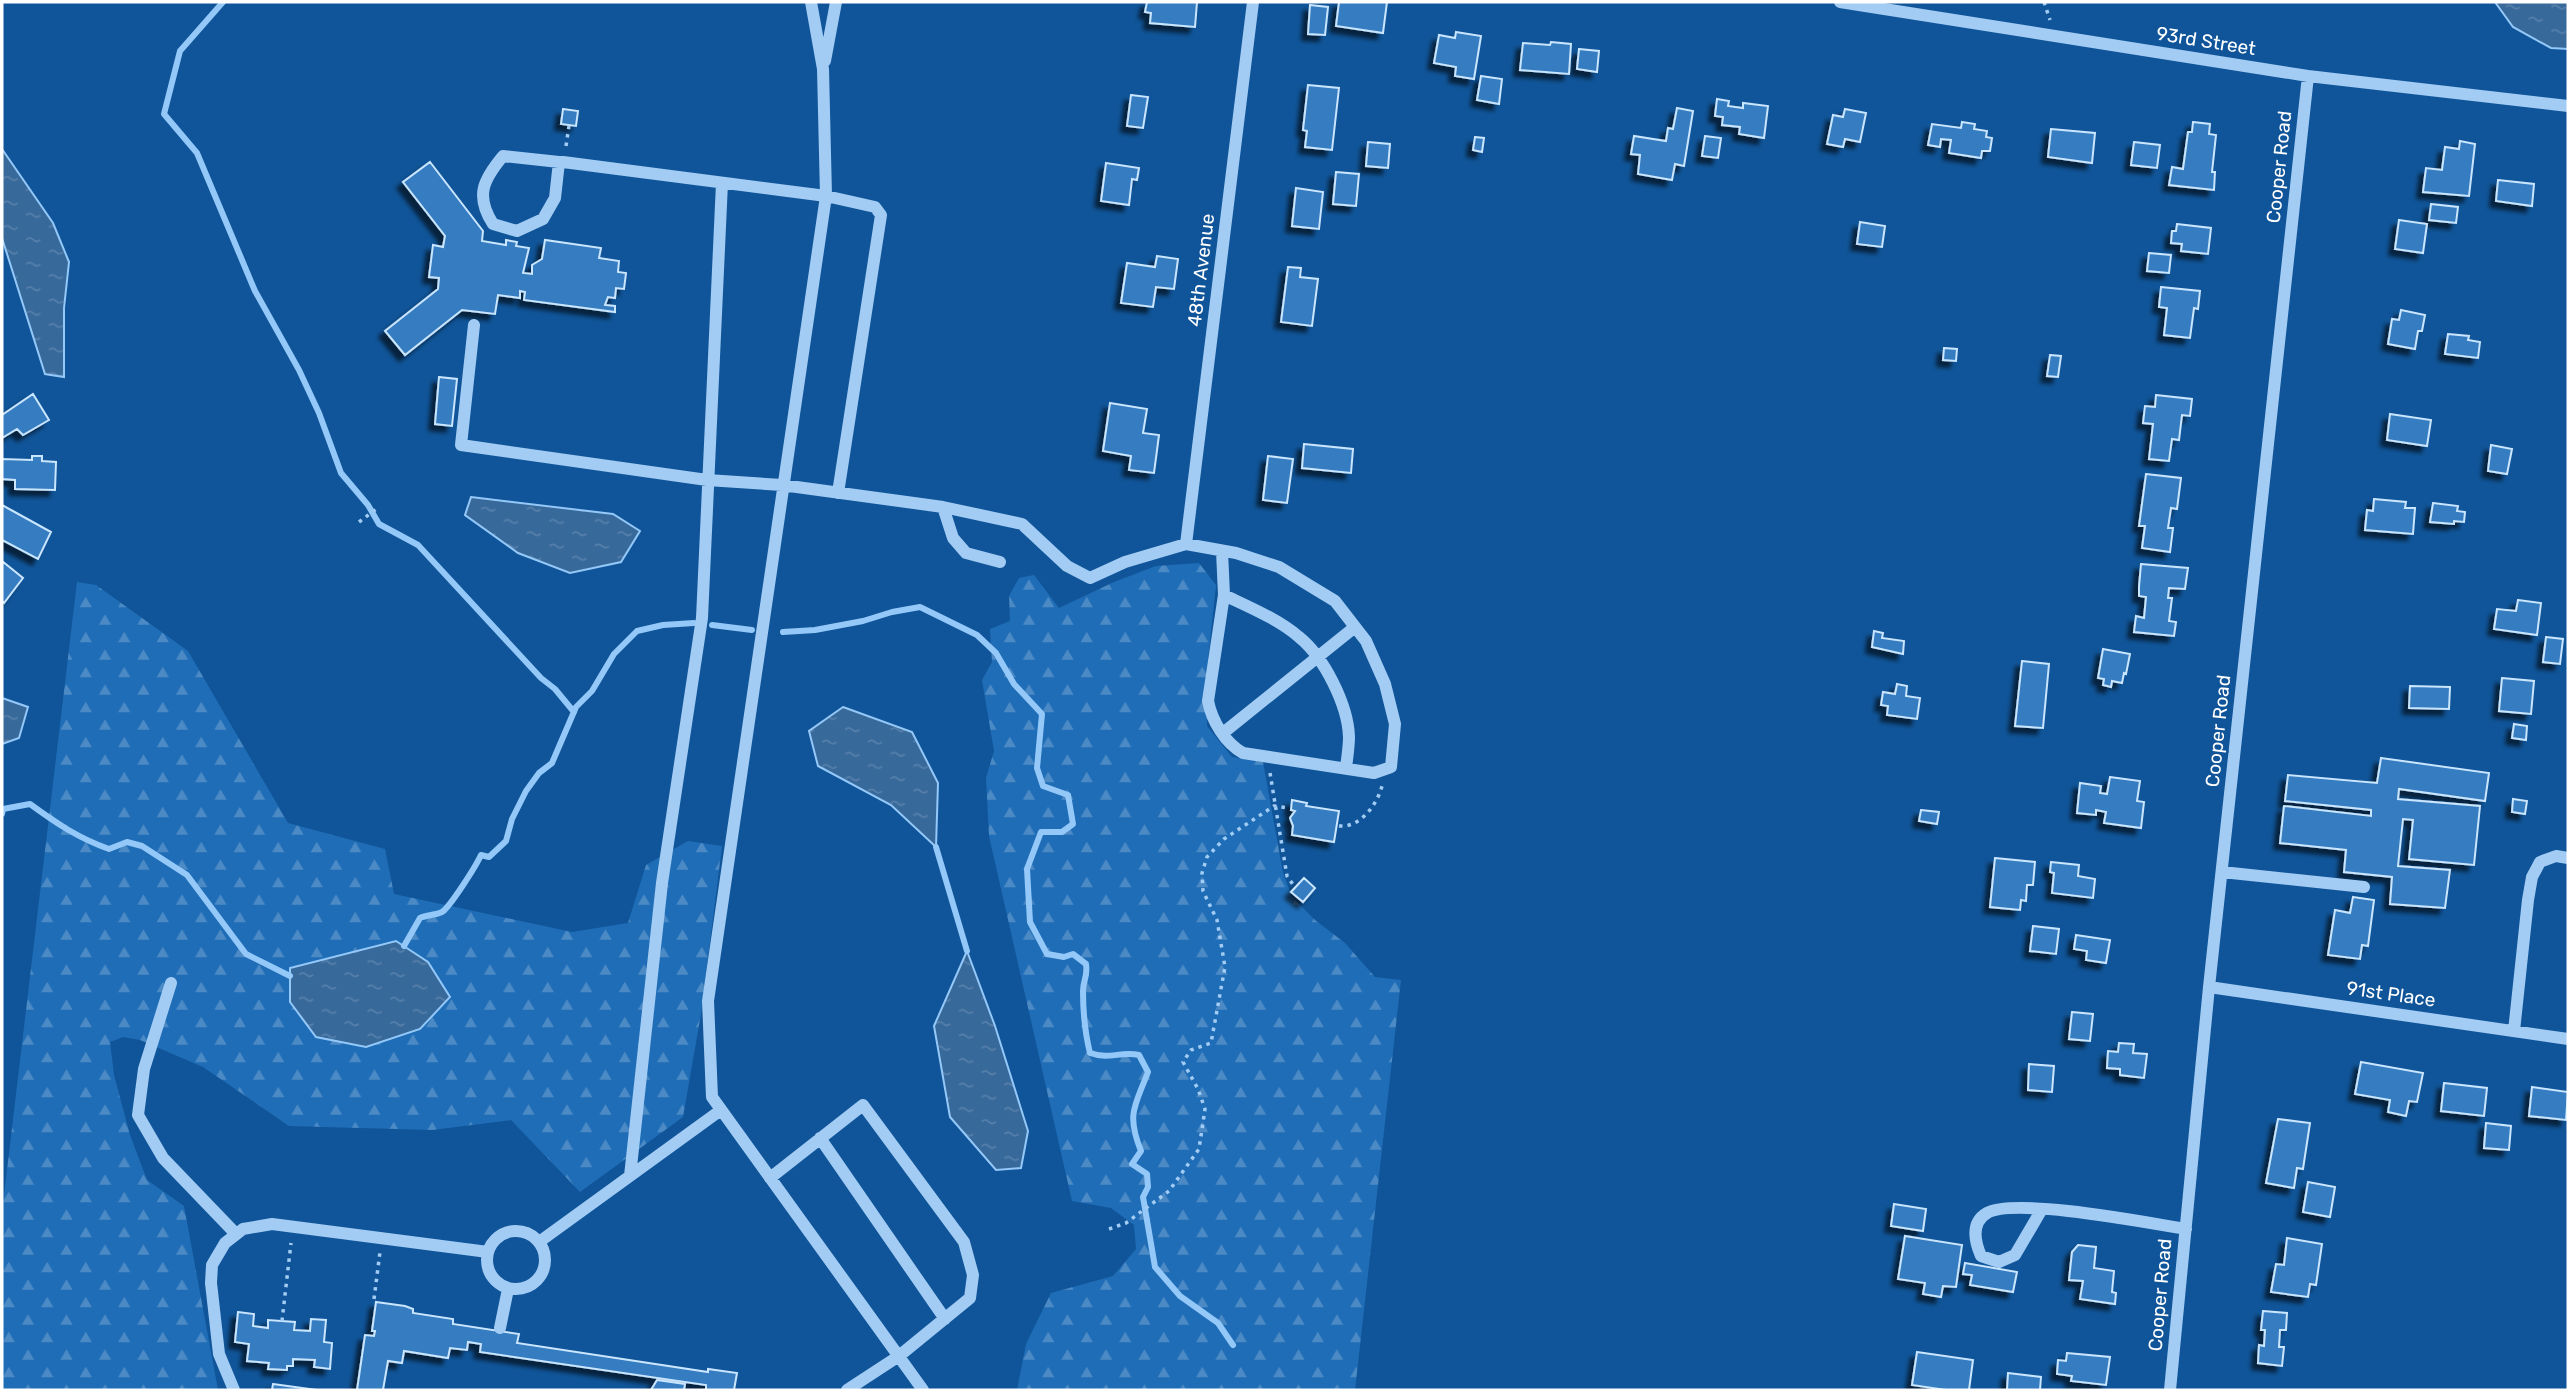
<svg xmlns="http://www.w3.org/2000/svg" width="2570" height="1392" viewBox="0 0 2570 1392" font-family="Rubik,sans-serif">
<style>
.forest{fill:url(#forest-firs)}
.water{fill:url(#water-ripples);stroke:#94c8f8;stroke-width:2}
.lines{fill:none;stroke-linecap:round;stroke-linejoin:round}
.stream{stroke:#94c8f8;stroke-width:6}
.building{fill:#347cc0;stroke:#cae5fe;stroke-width:2;filter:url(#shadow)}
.path{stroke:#a2ccf4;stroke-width:3.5;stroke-dasharray:3.5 5;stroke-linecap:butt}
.minor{stroke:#a2ccf4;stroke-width:12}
.labels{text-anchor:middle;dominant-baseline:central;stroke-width:5;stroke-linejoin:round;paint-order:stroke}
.street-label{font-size:19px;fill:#fff;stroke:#105599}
</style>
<defs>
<pattern id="forest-firs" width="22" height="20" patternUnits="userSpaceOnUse" patternTransform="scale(1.75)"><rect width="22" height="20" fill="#1f6db7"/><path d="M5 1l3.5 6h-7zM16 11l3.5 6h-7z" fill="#4c8ac5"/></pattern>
<pattern id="water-ripples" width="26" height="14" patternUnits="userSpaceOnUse" patternTransform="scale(1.75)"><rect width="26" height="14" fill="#38699b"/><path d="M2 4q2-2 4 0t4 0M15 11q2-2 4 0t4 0" fill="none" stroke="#5680aa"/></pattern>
<filter id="shadow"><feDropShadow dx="-6" dy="6" stdDeviation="2" flood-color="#0009"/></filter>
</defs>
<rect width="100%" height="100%" fill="#105599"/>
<path class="forest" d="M1199 563 1216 585 1208 659 1207 726 1232 757 1263 762 1283 873 1292 897 1315 920 1345 943 1375 977 1401 980 1355 1390H1017L1026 1344 1051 1293 1113 1276 1136 1249 1134 1225 1111 1208 1072 1201 989 836 986 778 994 751 982 680 992 662 990 629 1010 621 1009 596 1019 578 1034 575 1059 608 1114 582 1156 566Z
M77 582 96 585 188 651 288 823 385 849 394 894 572 932 628 923 646 865 688 841 722 846 701 1014 683 1117 580 1192 511 1120 432 1130 289 1126 203 1067 140 1040 123 1037 110 1042 114 1075 130 1135 147 1180 184 1206 218 1390H2V1212Z"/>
<path class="water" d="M2495 2H2568V49L2551 48 2513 27Z
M2 149 53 223 69 262 64 308V377L45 374 2 238Z
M471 497 613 514 640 531 621 562 570 573 518 553 465 515Z
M2 698 28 707 19 738 2 744Z
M843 707 912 732 938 783 936 847 891 805 818 766 809 731Z
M396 941 428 962 450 997 420 1029 366 1047 316 1037 290 1002V968Z
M967 951 995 1026 1028 1131 1021 1168 996 1170 950 1117 934 1026Z"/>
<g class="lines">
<path class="stream" d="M223 2 180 51 164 114 197 153 255 291 299 370 319 413 341 473 368 505 379 524 418 545 541 678 555 689 574 712
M712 625 752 630
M783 632 815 630 863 621 892 612 920 607 977 635 996 653 1014 684 1042 714 1037 768 1043 786 1068 795 1073 824 1062 832H1041L1027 869 1030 922 1047 954 1064 957 1073 954 1086 964C1088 977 1083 980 1083 991 1083 1012 1085 1033 1090 1053 1110 1060 1120 1051 1139 1055L1148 1072C1135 1106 1126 1114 1141 1151L1132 1164 1147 1174 1148 1187 1143 1197 1155 1267 1180 1296 1218 1323 1233 1345
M2 814 3 809 30 804C56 823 78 838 109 849L127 842 142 846 187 875 246 954 290 976
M936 847 967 951
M404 946 420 918C427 915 436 915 442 912 450 907 476 866 481 855L489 857 506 841 512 819 526 791 539 773 552 763 576 707 592 691 614 654 637 631 663 625 694 623"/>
</g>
<path class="building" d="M1147 2H1197L1195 27 1150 23 1151 13 1145 12Z
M1339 2H1387L1383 33 1336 26Z
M1310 5 1328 7 1325 35 1308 34Z
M1456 32 1481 36 1474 79 1455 76 1456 67 1434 63 1439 35 1455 38Z
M1551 42 1571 44 1569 74 1520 70 1523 43 1550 45Z
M1579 49 1599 51 1597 72 1577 69Z
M1481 76 1502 79 1499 104 1477 100Z
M1308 85 1339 88 1332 150 1305 147 1307 131 1303 130Z
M1131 95 1148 97 1143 128 1127 126Z
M1717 99 1729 101 1728 106 1743 108V103L1768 106 1764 138 1739 134 1740 127 1722 125 1723 117 1715 116Z
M1677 108 1693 111 1684 166 1675 164 1672 180 1638 174 1640 155 1631 154 1634 136 1666 141 1668 128 1673 129Z
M563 109 578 111 576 126 561 124Z
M1845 109 1866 113 1860 142 1845 139 1843 147 1827 144 1833 115 1843 117Z
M1962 122 1975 124 1974 129 1987 131 1986 137 1992 138 1990 151H1982L1981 158 1949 153 1951 140 1941 139 1940 147 1928 145 1932 124 1961 128Z
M2193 122 2210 124 2209 134 2216 135 2212 172H2215L2214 190 2169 185 2172 167 2183 169 2188 132H2192Z
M2051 129 2095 133 2092 163 2048 157Z
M1705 136 1721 138 1718 158 1702 156Z
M1475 137 1484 138 1482 152 1473 150Z
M2460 141 2475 144 2469 196 2423 192 2426 168 2442 170 2445 147 2459 149Z
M1368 142 1390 144 1388 168 1366 166Z
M2134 142 2160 145 2157 168 2131 165Z
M430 162 483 231 482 241 506 245V240L517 242 516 246 529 248 523 273 532 274V265L542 259 545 240 601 248 599 258 619 261 618 272 626 273 624 289 616 288 615 298 608 297 605 305 615 306V312L524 300 525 292 520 291V298L498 295 495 314 462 310 405 355 385 331 438 289 439 278 429 277 433 245 443 247 445 236 403 182Z
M1106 163 1139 168 1137 180 1132 179 1129 205 1101 201Z
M1336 172 1359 174 1356 206 1333 204Z
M2498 180 2534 184 2532 206 2496 201Z
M1296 188 1323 192 1319 229 1292 226Z
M2431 204 2458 207 2456 223 2429 220Z
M2399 220 2427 224 2423 253 2395 249Z
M1860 222 1885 226 1882 247 1857 244Z
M2177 224 2211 228 2208 254 2181 251 2182 244 2171 243 2172 231H2176Z
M2149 253 2171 255 2169 273 2147 271Z
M1157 256 1178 259 1174 289 1156 287 1153 307 1121 303 1127 263 1155 267Z
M1288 267 1301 268 1300 277 1318 279 1312 326 1281 322Z
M2161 287 2200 291 2198 309 2194 308 2190 338 2164 335 2167 308 2159 307Z
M2401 310 2425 315 2422 331H2418L2415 349 2388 344 2392 319 2399 320Z
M2448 334 2469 336 2468 340 2480 342 2478 358 2445 354Z
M1944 348 1957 349 1956 361 1943 360Z
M2050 355 2061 356 2058 377 2047 376Z
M439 377 457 379 452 426 435 424Z
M33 394 49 420 23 435 17 429 2 438V415Z
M2156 395 2192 399 2190 416 2182 415 2179 440 2172 439 2169 461 2149 459 2153 424 2143 423 2145 406 2155 407Z
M1110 403 1147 409 1143 433 1159 435 1154 473 1129 470 1131 456 1103 451Z
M2390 414 2431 420 2427 446 2387 440Z
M1304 444 1353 449 1351 473 1302 468Z
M2491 445 2512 449 2507 474 2488 471Z
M32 456H42V461L56 462 55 490 15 489V480L2 479V459L32 460Z
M1268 456 1293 459 1287 503 1263 500Z
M2146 474 2181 478 2177 509 2171 508 2168 528H2173L2170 552 2142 548 2145 526H2139Z
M2374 499 2406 502 2405 508H2415L2413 534 2365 530 2367 510 2373 511Z
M2433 503 2458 506 2457 511 2465 512 2464 522 2454 521V524L2430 522Z
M2 505 51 532 38 559 2 540Z
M2 561 23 578 4 603 2 601Z
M2141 564 2188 568 2185 589 2169 588 2168 598H2172L2169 621 2176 622 2174 636 2134 632 2136 616 2144 618 2146 597 2139 596V587Z
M2518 600 2541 603 2537 635 2494 629 2497 609 2516 611Z
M1874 631 1883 633 1882 638 1904 641 1903 654 1872 647Z
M2546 637 2563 639 2560 664 2543 662Z
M2103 649 2130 654 2126 674 2124 673 2122 683 2112 681 2111 687 2103 685 2104 679 2098 678Z
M2022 661 2049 664 2043 728 2015 726Z
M2502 678 2534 681 2531 714 2499 711Z
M1897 684 1907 686 1906 696 1920 698 1917 719 1887 715 1888 706 1881 705 1883 692 1895 694Z
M2410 686 2450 687 2449 709 2409 708Z
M2514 724 2527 726 2526 740 2512 738Z
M2381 758 2489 773 2485 801 2399 789 2398 799 2480 806 2474 865 2409 859 2413 820 2403 819 2398 866 2450 870 2445 908 2390 904 2392 877 2344 872 2346 850 2280 843 2284 806 2371 816V810L2285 801 2288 775 2377 783Z
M2110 777 2140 781 2137 801 2144 802 2141 828 2104 823 2106 812 2096 810V815L2077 813 2080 783 2101 786 2100 793 2107 794Z
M2513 799 2527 801 2525 814 2512 812Z
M1292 800 1307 803 1306 806 1339 811 1334 842 1292 835 1293 826 1290 818 1295 811 1291 810Z
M1921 810 1939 812 1937 824 1919 821Z
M1995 858 2035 862 2033 885H2027L2026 901 2021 900 2020 910 1990 907Z
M2051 862 2079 865 2078 876 2095 879 2093 898 2052 893 2054 873 2050 872Z
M1304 878 1315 888 1303 902 1291 892Z
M2353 897 2374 900 2368 946 2362 945 2360 959 2328 955 2335 910 2350 913Z
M2033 926 2059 929 2056 954 2030 951Z
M2076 935 2110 940 2106 963 2086 960 2087 951 2074 949Z
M2072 1012 2093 1014 2090 1041 2069 1039Z
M2119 1043 2134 1044 2133 1053 2147 1054 2144 1078 2120 1075V1069L2107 1068 2108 1051 2118 1052Z
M2361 1062 2423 1073 2417 1102 2409 1101 2406 1116 2388 1112 2390 1100 2355 1094Z
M2029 1064 2054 1066 2052 1092 2028 1090Z
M2444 1083 2487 1088 2484 1116 2441 1111Z
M2532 1087 2568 1092 2566 1120 2529 1116Z
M2278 1119 2310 1123 2303 1169 2297 1168 2294 1188 2266 1183Z
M2486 1123 2511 1126 2509 1150 2484 1148Z
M2308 1182 2335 1187 2330 1217 2303 1212Z
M1894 1204 1926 1209 1923 1231 1891 1226Z
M1905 1236 1962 1245 1956 1287 1943 1286 1941 1297 1923 1294 1925 1283 1898 1279Z
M2287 1238 2322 1244 2316 1285 2310 1284 2308 1297 2271 1292 2276 1264 2284 1265Z
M2078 1245 2096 1247 2094 1268 2114 1271 2112 1292 2116 1293 2115 1304 2080 1299 2083 1281 2069 1280 2072 1252Z
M1965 1263 2017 1272 2013 1292 1970 1285 1972 1275 1963 1274Z
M376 1302 405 1306 413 1309V1313L453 1319V1324L519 1334 517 1343 708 1372V1369L737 1373 734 1390H706V1385L480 1352 481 1344 468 1342 467 1350 450 1348 448 1358 404 1351 402 1363 388 1361 383 1390H357L365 1335 374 1336 375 1331H372Z
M2263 1311 2287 1313 2286 1330H2280L2279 1347H2284L2282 1366 2258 1363 2259 1345 2264 1346 2265 1330H2261Z
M238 1312 254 1314 253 1326 268 1328V1320L295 1322 294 1330 310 1331 311 1319 326 1320 324 1342 332 1343 330 1369 314 1367 315 1360 293 1359V1366H287V1370L268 1369 269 1363 247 1361 249 1344 235 1342Z
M1917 1352 1973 1360 1969 1390H1946L1912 1385Z
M2067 1353 2110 1357 2106 1385 2071 1381 2072 1376 2057 1374 2058 1360 2066 1361Z
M2008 1373 2041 1377 2040 1390H2007Z
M657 1380 685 1384 684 1390H688H651Z
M273 1384 317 1390H272Z"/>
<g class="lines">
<path class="path" d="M2044 2 2050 20
M566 146 569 126
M359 522 379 507
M1270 773 1287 876 1294 886
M1339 826C1360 828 1377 805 1382 786
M1109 1229 1126 1223 1169 1191 1199 1149 1205 1109 1198 1089 1183 1062 1191 1050 1211 1043 1225 967 1217 920 1203 891 1202 873 1207 857 1224 839 1274 806 1288 808
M374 1299 380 1252
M282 1321 291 1243"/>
<path class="minor" d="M811 2 823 69 826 196 708 1001 712 1097 923 1390
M1840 2 2308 76 2568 106
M825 61 836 2
M559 162 555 198 543 219 517 231 493 224C475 196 483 180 503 156L559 162H563L826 196 875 207 881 215 838 493
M474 325 461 445 707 480 782 485 943 507 1022 524 1067 566 1090 578 1125 562 1186 544 1236 553 1279 567 1335 601 1366 641 1385 684 1395 724 1391 767 1374 773 1243 753C1225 743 1212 721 1208 701L1224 595 1222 551
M943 507 953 538 966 553 1000 562
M1186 544 1253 2
M1224 595C1249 607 1278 619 1299 637 1324 657 1348 705 1349 737 1349 747 1347 758 1346 769
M1223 733 1355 627
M2222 872 2364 887
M171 983 144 1069 138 1115 163 1158 236 1234
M2209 987 2568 1039
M2514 1031 2528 900 2532 877 2540 862 2556 856 2568 858
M820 1138 945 1319
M630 1176 662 883 702 618 722 183
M770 1178 863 1105 964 1242 973 1275 970 1298 899 1356 847 1390
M2042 1209 2015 1255 1999 1262 1981 1256C1975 1242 1970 1223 1987 1213 2015 1197 2149 1223 2186 1229
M487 1260a29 29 0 1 1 58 0a29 29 0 1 1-58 0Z
M539 1242 721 1110
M500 1328 508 1289
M234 1390 219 1354 211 1283 212 1265 225 1243 243 1229 272 1224 488 1252
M2170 1390 2209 987 2308 76"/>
</g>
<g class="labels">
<g class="street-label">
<text transform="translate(2206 41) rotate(9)">93rd Street</text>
<text transform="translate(2279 167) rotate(-84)">Cooper Road</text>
<text transform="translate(1201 270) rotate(-83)">48th Avenue</text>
<text transform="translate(2218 731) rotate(-84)">Cooper Road</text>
<text transform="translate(2391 994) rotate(8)">91st Place</text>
<text transform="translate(2160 1295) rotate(-85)">Cooper Road</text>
</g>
</g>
<rect width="2570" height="1392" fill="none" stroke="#ffffff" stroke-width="7"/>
</svg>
